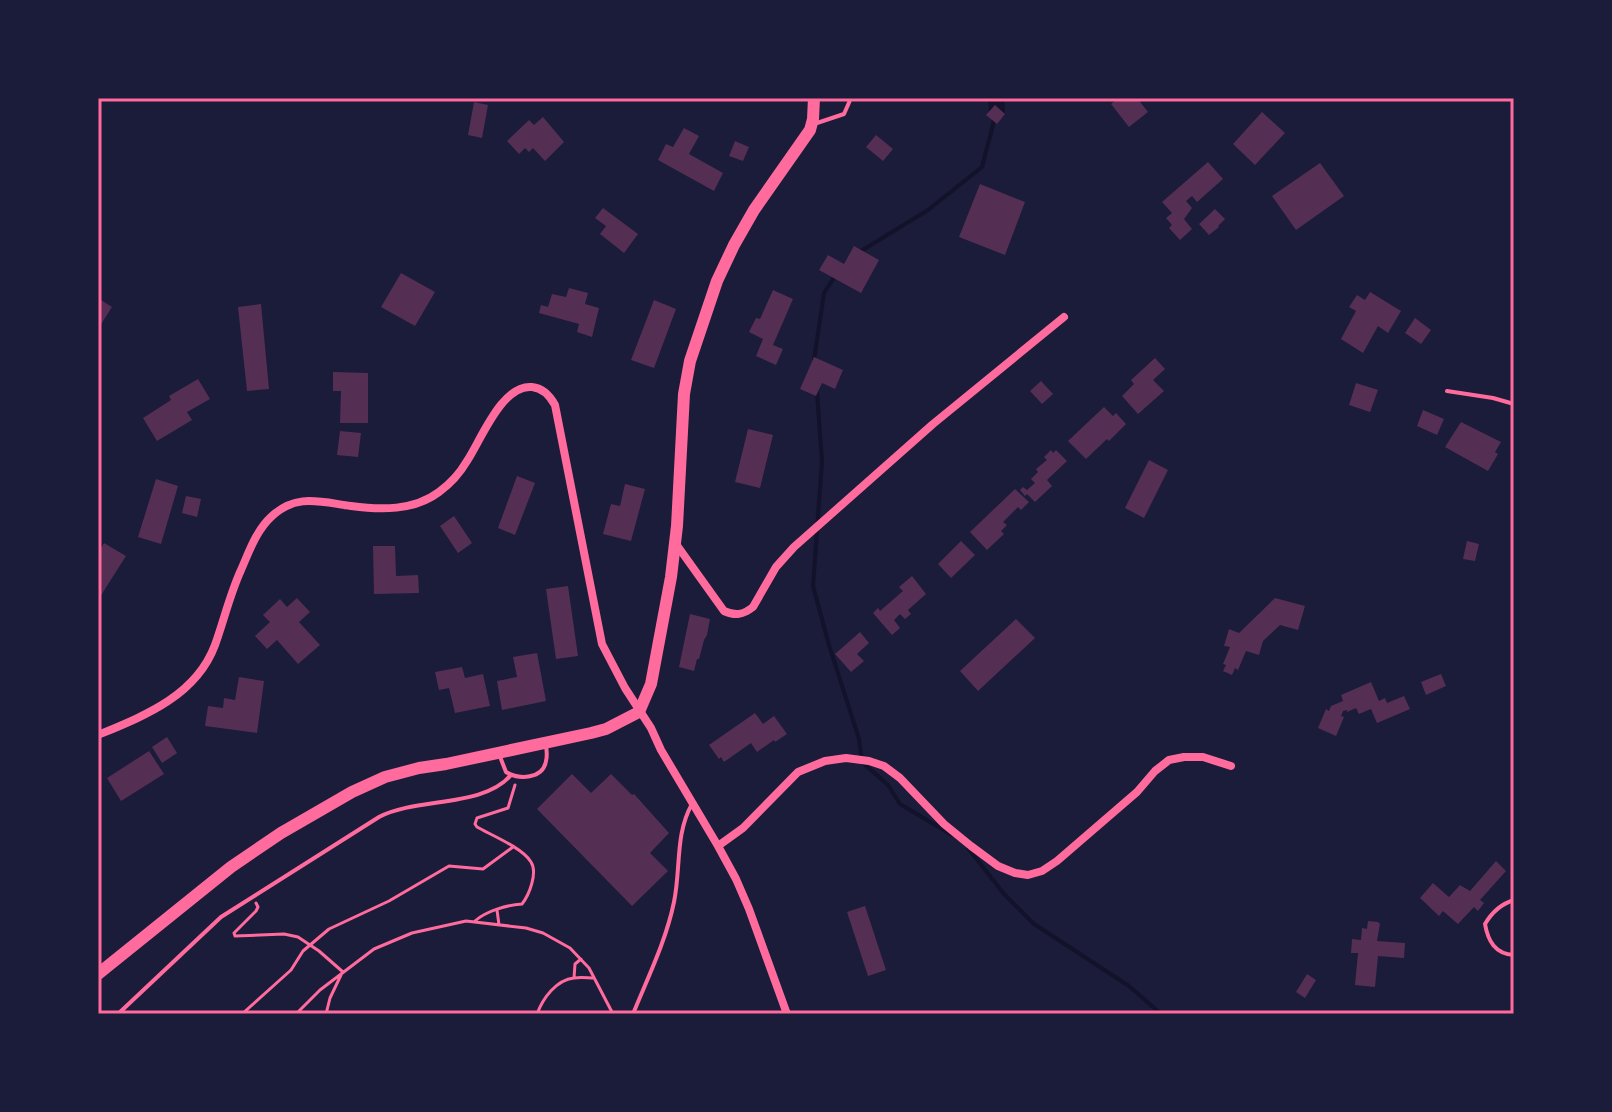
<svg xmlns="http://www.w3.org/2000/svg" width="1612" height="1112" viewBox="0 0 1612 1112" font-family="Helvetica,sans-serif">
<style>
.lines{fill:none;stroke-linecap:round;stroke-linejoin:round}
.stream{stroke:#12122b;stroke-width:4}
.canal{stroke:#12122b;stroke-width:16}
.building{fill:#542f53}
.path{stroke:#ff6b9d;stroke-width:3}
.service{stroke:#ff6b9d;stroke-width:4}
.minor{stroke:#ff6b9d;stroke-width:8}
.secondary{stroke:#ff6b9d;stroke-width:12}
.neatline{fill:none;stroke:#ff6b9d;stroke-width:3}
</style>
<rect width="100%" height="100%" fill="#1b1b3a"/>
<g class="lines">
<path class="stream" d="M861 251 928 210 982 167 995 117
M814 360 824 293 835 276
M817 392 822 461 813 586 829 645 859 739 862 762 888 785 900 804 952 835
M968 848 1004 894 1034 924 1129 986 1161 1014"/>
<path class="canal" d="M996 98 997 111"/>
</g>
<path class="building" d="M1118 98H1137L1148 112 1129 127 1111 104Z
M474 102 488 105 482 138 468 135Z
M995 105 1005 114 997 124 986 115Z
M1262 112 1285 133 1255 165 1233 144Z
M543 117 564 142 545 161 533 148 529 152 525 148 519 154 507 141 529 120 534 125Z
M684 128 699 136 689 154 723 173 714 191 658 160 666 144 673 147Z
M876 135 893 149 883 161 866 147Z
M735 141 749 147 743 161 729 156Z
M1208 162 1223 179 1197 202 1192 196 1186 201 1192 208 1184 219 1192 229 1180 240 1169 228 1172 225 1166 218 1172 213 1162 202Z
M1320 163 1344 196 1296 230 1272 196Z
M980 184 1025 202 1005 255 959 237Z
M603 208 638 234 624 253 600 234 606 226 595 218Z
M1215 209 1225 219 1218 226 1219 227 1209 235 1199 224Z
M854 246 879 260 861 293 819 270 828 255 844 264Z
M401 273 435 292 415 326 381 307Z
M569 288 588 293 585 304 599 308 592 337 577 332 579 324 539 313 541 305 548 307 552 294 566 297Z
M773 290 793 299 773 345 783 349 776 365 756 356 763 339 749 332 756 318 760 319Z
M1370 292 1401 311 1388 333 1378 326 1363 353 1341 339 1356 311 1349 307 1357 295 1365 300Z
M98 298 112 307 98 329Z
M654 300 676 309 654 368 631 360Z
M261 304 269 389 247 391 238 307Z
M1415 318 1431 330 1421 344 1405 333Z
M814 357 843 370 835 389 822 383 816 396 800 389Z
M1155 358 1165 369 1153 380 1164 391 1138 414 1122 396 1134 384 1131 380Z
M333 372 368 373V423H340L341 391H333Z
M198 379 210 399 187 412 192 420 157 441 143 418 171 400 169 396Z
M1041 381 1053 394 1042 404 1030 391Z
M1356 383 1378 390 1370 412 1349 405Z
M1104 407 1113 416 1116 413 1126 424 1109 441 1107 439 1086 459 1068 441Z
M1423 410 1444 419 1437 435 1417 426Z
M1461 422 1501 442 1495 452 1498 454 1488 471 1445 447Z
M748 429 773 435 760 488 735 482Z
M340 431 361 433 358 457 337 455Z
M1051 450 1053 453 1056 450 1067 461 1047 480 1052 486 1035 502 1027 494 1025 496 1020 490 1023 487 1027 490 1035 483 1031 479 1038 472 1036 469 1047 460 1044 457Z
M1149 460 1168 470 1144 518 1125 508Z
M517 476 535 483 515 535 498 528Z
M156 479 178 486 161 544 138 537Z
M625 484 645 489 631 541 603 534 611 504 620 506Z
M1015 489 1029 502 1021 510 1018 507 1003 522 1007 525 1001 531 1004 534 987 550 970 532Z
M186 496 201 499 197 517 182 513Z
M454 516 472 543 458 553 440 526Z
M961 541 975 555 951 578 938 564Z
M1467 541 1479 544 1475 561 1463 559Z
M104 543 126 556 98 600V553Z
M373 546H395L396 576 418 575 419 593 374 594Z
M912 576 926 594 908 610 911 614 905 619 900 614 894 620 900 628 892 635 873 613 878 608 880 611 903 591 899 587Z
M568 586 578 656 556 659 546 589Z
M297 598 310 612 299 622 320 645 298 664 277 640 267 649 255 636 270 622 263 615 280 599 287 607Z
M1275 598 1305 606 1298 630 1280 625 1263 641 1259 655 1246 651 1238 670 1235 668 1232 675 1223 671 1226 665 1223 664 1230 647 1224 646 1229 629 1239 633Z
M690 614 710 619 707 635 704 640 699 659H697L694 671 679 667Z
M1016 619 1035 638 978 691 960 671Z
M860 632 869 643 857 654 864 661 851 672 835 654Z
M537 653 546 701 502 710 497 681 517 677 513 657Z
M462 667 465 678 483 674 490 706 455 713 449 688 439 690 435 672Z
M1441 674 1446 686 1426 695 1421 682Z
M239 677 264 681 257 733 205 726 208 706 223 708 224 698 235 700Z
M1371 682 1379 701 1385 698 1387 703 1404 696 1410 709 1377 723 1371 709 1359 714 1356 708 1347 712V710L1343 711 1341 716 1344 717 1336 736 1318 728 1326 709 1329 711 1331 706 1343 701 1341 695Z
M755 713 763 724 774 716 787 734 775 742 774 740 757 752 751 743 724 762 721 757 719 759 709 745Z
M167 737 177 753 162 763 152 747Z
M149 751 164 774 121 801 107 778Z
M572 774 591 793 611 774 632 795 634 794 669 833 650 853 668 871 632 906 537 809Z
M1496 861 1506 871 1480 900 1484 903 1478 911 1474 907 1458 924 1443 911 1439 916 1420 898 1433 883 1449 897 1460 885 1470 891Z
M865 906 886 970 868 976 847 912Z
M1368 921 1378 922 1380 924 1377 941 1405 943 1404 958 1378 956 1375 987 1355 985 1358 953H1351L1352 939 1361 940 1362 928 1367 929Z
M1307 974 1316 980 1305 998 1296 992Z"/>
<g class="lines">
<path class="path" d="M256 903 258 907 256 911 234 933 235 936 284 934 298 937 319 951 343 972
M497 910 499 925
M475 921C486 911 507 905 522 904 529 895 538 873 531 862 523 848 491 835 477 827L475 824 477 818 508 808 515 785
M574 978 575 964 581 959
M242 1014 291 970 303 951 329 929 389 901 449 866 483 869 513 847
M296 1014 320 990 374 949 412 933 466 921 526 928 543 933 570 948 589 968 613 1014
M326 1014 330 998 341 975
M537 1014C543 998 556 980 574 978 581 977 588 978 594 978"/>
<path class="service" d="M814 124 844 114 851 98
M1447 391 1493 398 1514 404
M499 754 506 772C519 780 543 779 546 761 547 758 547 750 546 747
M1514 900C1501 904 1492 912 1485 924 1488 941 1495 954 1514 955
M118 1014 221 917 379 817C417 797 483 808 511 775
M633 1014C648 977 666 941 674 902 681 868 675 834 692 804"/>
<path class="minor" d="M676 544 724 611C735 616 743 615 753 607L776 567 794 547 933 424 1064 317
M98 735C144 716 196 696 215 645 224 620 230 594 241 570 249 552 256 531 271 517 296 493 320 502 351 506 380 510 414 511 439 492 450 484 460 473 467 461 481 440 502 384 532 387 543 388 550 396 555 405L602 644 625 688 651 728 661 750 718 846 736 879 749 909 787 1014
M718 846 743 828 798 772 825 761 846 758 869 761 884 766 900 778 944 824 971 846 998 866 1015 873 1028 875 1042 871 1057 861 1137 792 1155 771 1169 760 1184 757H1203L1231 766"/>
<path class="secondary" d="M98 974 231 867 281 833 352 792 385 777 419 768 446 764 591 733 606 729 639 712 651 684 671 577 677 526 684 394 690 361 717 281 734 245 754 210 810 130 813 119 814 98"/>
</g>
<rect width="1612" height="1112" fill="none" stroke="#1b1b3a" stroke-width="200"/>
<rect x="100" y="100" width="1412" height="912" class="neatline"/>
</svg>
